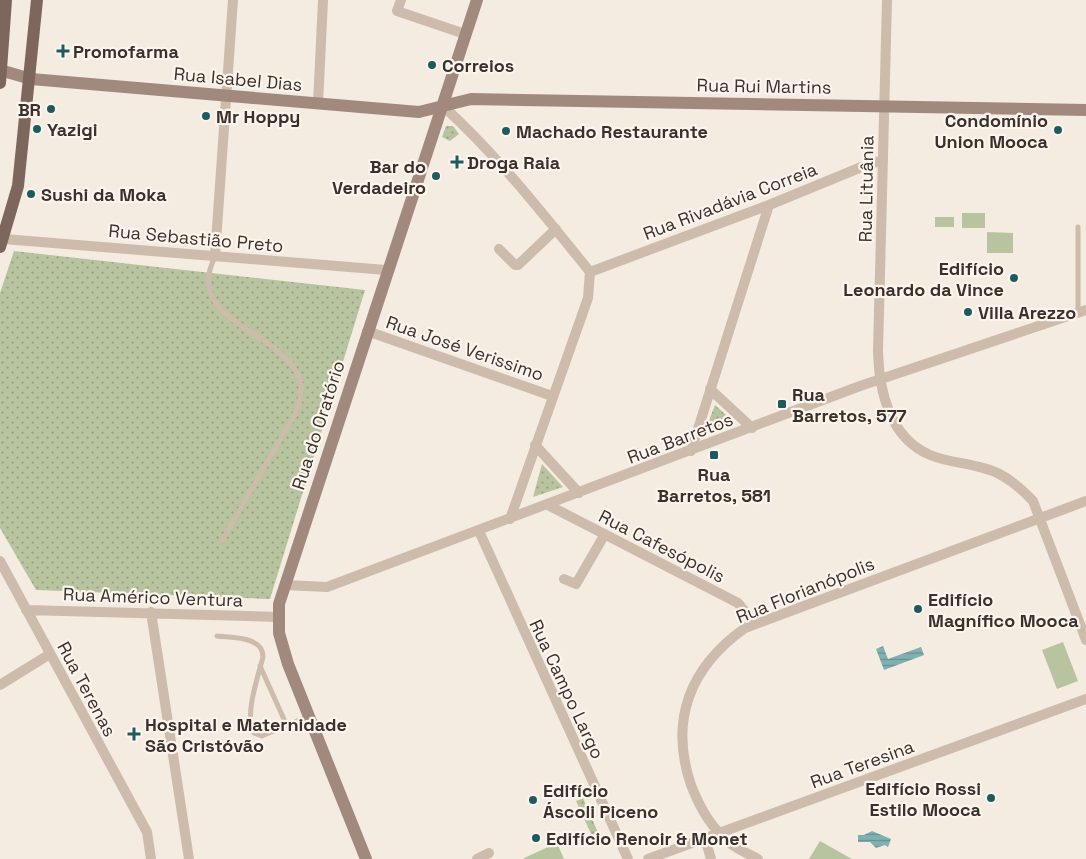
<svg xmlns="http://www.w3.org/2000/svg" width="1086" height="859" viewBox="0 0 1086 859" font-family="'Space Grotesk',sans-serif">
<style>
.grass{fill:#b8c4a0}
.park{fill:url(#park-dots)}
.water{fill:url(#water-rules)}
.lines{fill:none;stroke-linecap:round;stroke-linejoin:round}
.lane{stroke:#cdbbac;stroke-width:5}
.street{stroke:#cdbbac;stroke-width:10}
.secondary{stroke:#a18a7d;stroke-width:12}
.primary{stroke:#7d675c;stroke-width:12}
.poi-dot{fill:#1f5a5e;stroke:#fbf5ee;stroke-width:2}
.labels{text-anchor:middle;dominant-baseline:central;stroke-width:4.5;stroke-linejoin:round;paint-order:stroke}
.poi-label{font-size:18px;font-weight:bold;fill:#3b302b;stroke:#fbf5ee;text-anchor:start}
.street-label{font-size:18px;fill:#3b302b;stroke:#fbf5ee}
</style>
<defs>
<pattern id="park-dots" width="8" height="8" patternUnits="userSpaceOnUse" patternTransform="scale(1.25)"><rect width="8" height="8" fill="#b8c4a0"/><path d="M2 2h.1M6 6h.1" fill="none" stroke="#97a083" stroke-width="1.8" stroke-linecap="round"/></pattern>
<pattern id="water-rules" width="6" height="5" patternUnits="userSpaceOnUse" patternTransform="scale(1.25)"><rect width="6" height="5" fill="#7fb0b2"/><path d="M0 2.5h6" fill="none" stroke="#699091"/></pattern>
</defs>
<rect width="100%" height="100%" fill="#f4ebe1"/>
<path class="grass" d="M962 213H985V228H962Z
M935 217H954V227H935Z
M987 232 1013 233V253H987Z
M1063 642 1078 681 1057 689 1042 650Z
M820 841 852 859H809Z
M557 843 564 859H524V858Z"/>
<path class="park" d="M446 126H453L459 134 450 141 442 137Z
M14 251 365 290 270 599 36 590 0 528V293Z
M715 405 734 422 710 432 707 431V426Z
M542 464 563 487 533 497Z
M583 798 599 835 593 838 576 801Z"/>
<path class="water" d="M883 646 888 659 921 647 924 655 884 670 876 649Z
M872 831 891 839 888 847 885 845 876 848 870 842H858V835H864Z"/>
<g class="lines">
<path class="lane" d="M1078 227V312
M215 257C175 334 331 334 296 412L222 541
M217 636C232 638 263 636 263 657 258 677 244 715 254 733L262 736 309 716
M260 666 287 726"/>
<path class="street" d="M401 0 397 11 465 34
M887 0 878 351C879 392 890 438 930 455 947 462 966 463 983 468 1002 472 1020 487 1033 501L1086 640
M318 104 323 0
M443 106C497 155 544 215 590 272L588 298 510 519
M4 239 386 270
M499 249 515 265H518L556 229
M215 256 233 0
M590 272 769 205 864 166 883 160
M367 331 552 396
M710 389 752 428
M535 445 579 493
M691 451 769 205
M548 505 738 603 755 624
M479 531 628 859
M0 561 147 832 151 859
M564 579 576 584 605 534
M285 585 327 587 860 386 1086 310
M26 610 279 617
M151 612 189 859
M0 685 50 654
M705 838 711 859
M477 859 489 853
M648 859 1086 699
M758 859C749 854 739 850 731 844 711 828 700 808 691 785 669 720 690 667 745 628L1086 501"/>
<path class="secondary" d="M0 70 31 79 419 112 471 99 1086 110
M366 859 288 664 279 633V604L477 0"/>
<path class="primary" d="M0 83 6 0
M0 247 18 186 37 0"/>
</g>
<g class="poi-dot">
<path d="M60.5 43.5h5v5h5v5h-5v5h-5v-5h-5v-5h5z"/>
<circle cx="432" cy="65" r="5"/>
<circle cx="51" cy="109" r="5"/>
<circle cx="206" cy="116" r="5"/>
<circle cx="37" cy="129" r="5"/>
<circle cx="1058" cy="130" r="5"/>
<circle cx="506" cy="131" r="5"/>
<path d="M454.5 154.5h5v5h5v5h-5v5h-5v-5h-5v-5h5z"/>
<circle cx="436" cy="176" r="5"/>
<circle cx="31" cy="194" r="5"/>
<circle cx="1014" cy="278" r="5"/>
<circle cx="968" cy="312" r="5"/>
<rect x="777" y="399" width="10" height="10" rx="2.5"/>
<rect x="709" y="450" width="10" height="10" rx="2.5"/>
<circle cx="918" cy="609" r="5"/>
<path d="M131.5 726.5h5v5h5v5h-5v5h-5v-5h-5v-5h5z"/>
<circle cx="991" cy="798" r="5"/>
<circle cx="533" cy="800" r="5"/>
<circle cx="536" cy="838" r="5"/>
</g>
<g class="labels">
<g class="poi-label">
<text x="73" y="51">Promofarma</text>
<text x="442" y="65">Correios</text>
<text x="41" y="109" text-anchor="end">BR</text>
<text x="216" y="116">Mr Hoppy</text>
<text x="1048" y="120" text-anchor="end">Condomínio<tspan x="1048" dy="21">Union Mooca</tspan></text>
<text x="47" y="129">Yazigi</text>
<text x="516" y="131">Machado Restaurante</text>
<text x="467" y="162">Droga Raia</text>
<text x="426" y="166" text-anchor="end">Bar do<tspan x="426" dy="21">Verdadeiro</tspan></text>
<text x="41" y="194">Sushi da Moka</text>
<text x="1004" y="268" text-anchor="end">Edifício<tspan x="1004" dy="21">Leonardo da Vince</tspan></text>
<text x="978" y="312">Villa Arezzo</text>
<text x="792" y="394">Rua<tspan x="792" dy="21">Barretos, 577</tspan></text>
<text x="714" y="474" text-anchor="middle">Rua<tspan x="714" dy="21">Barretos, 581</tspan></text>
<text x="928" y="599">Edifício<tspan x="928" dy="21">Magnífico Mooca</tspan></text>
<text x="145" y="724">Hospital e Maternidade<tspan x="145" dy="21">São Cristóvão</tspan></text>
<text x="981" y="788" text-anchor="end">Edifício Rossi<tspan x="981" dy="21">Estilo Mooca</tspan></text>
<text x="543" y="790">Edifício<tspan x="543" dy="21">Áscoli Piceno</tspan></text>
<text x="546" y="838">Edifício Renoir &amp; Monet</text>
</g>
<g class="street-label">
<text transform="translate(238 79) rotate(5)">Rua Isabel Dias</text>
<text transform="translate(764 86) rotate(1)">Rua Rui Martins</text>
<text transform="translate(866 189) rotate(-89)">Rua Lituânia</text>
<text transform="translate(730 201) rotate(-21)">Rua Rivadávia Correia</text>
<text transform="translate(196 238) rotate(5)">Rua Sebastião Preto</text>
<text transform="translate(465 348) rotate(19)">Rua José Verissimo</text>
<text transform="translate(318 425) rotate(-72)">Rua do Oratório</text>
<text transform="translate(680 438) rotate(-21)">Rua Barretos</text>
<text transform="translate(662 546) rotate(27)">Rua Cafesópolis</text>
<text transform="translate(805 590) rotate(-22)">Rua Florianópolis</text>
<text transform="translate(153 597) rotate(2)">Rua Américo Ventura</text>
<text transform="translate(87 689) rotate(62)">Rua Terenas</text>
<text transform="translate(567 689) rotate(65)">Rua Campo Largo</text>
<text transform="translate(862 764) rotate(-20)">Rua Teresina</text>
</g>
</g>
</svg>
